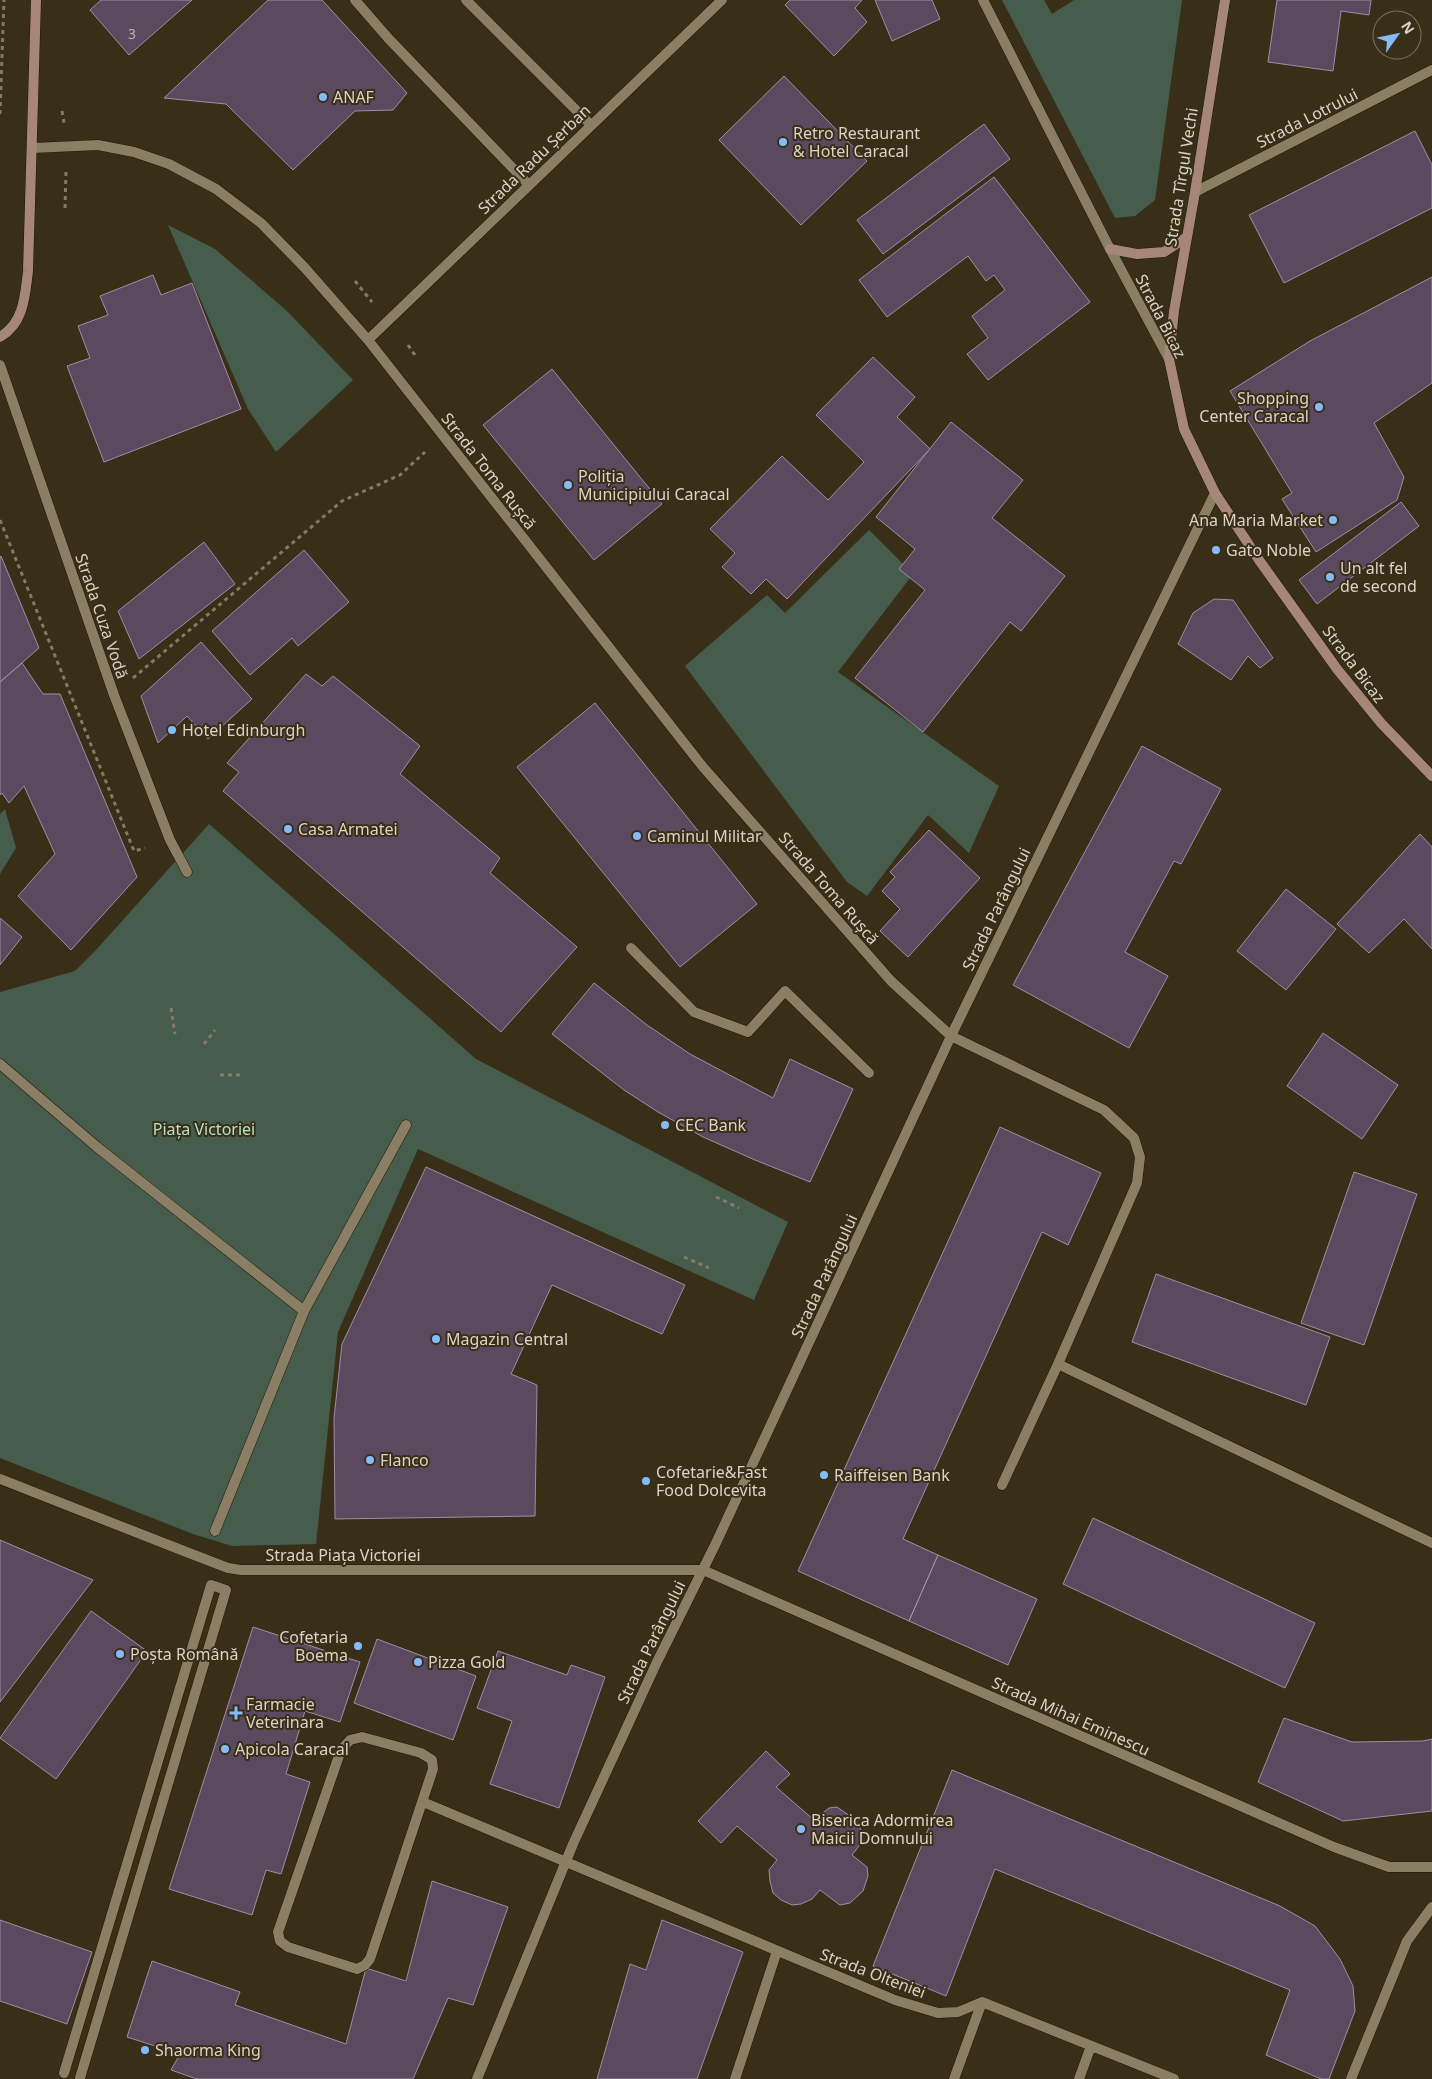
<svg xmlns="http://www.w3.org/2000/svg" width="1432" height="2079" viewBox="0 0 1432 2079" font-family="'Noto Sans',sans-serif">
<style>
.green{fill:#465c4d}
.building{fill:#5b4a5f;stroke:#a08da4}
.lines{fill:none;stroke-linecap:round;stroke-linejoin:round}
.lane-casing{stroke:#201702;stroke-width:11}
.street-casing{stroke:#201702;stroke-width:11}
.secondary-casing{stroke:#201702;stroke-width:11}
.path{stroke:#837b68;stroke-width:3;stroke-dasharray:4 4;stroke-linecap:butt}
.lane{stroke:#8a7e64;stroke-width:10}
.street{stroke:#8a7e64;stroke-width:10}
.secondary{stroke:#a68777;stroke-width:10}
.poi-dot{fill:#86bbfb;stroke:#392f18;stroke-width:2}
.labels{text-anchor:middle;dominant-baseline:central;stroke-width:4;stroke-linejoin:round;paint-order:stroke}
.number-label{font-size:14px;fill:#bbb2ac}
.poi-label{font-size:16px;fill:#dbd4c6;stroke:#392f18;text-anchor:start}
.street-label{font-size:16px;fill:#dbd4c6;stroke:#392f18}
.park-label{font-size:16px;fill:#b2e4c2;stroke:#392f18}
</style>
<rect width="100%" height="100%" fill="#392f18"/>
<path class="green" d="M1002 0H1044L1052 14 1074 0H1182L1155 200 1135 216 1115 218Z
M168 225 215 249 287 311 353 380 276 452 248 409Z
M869 530 913 574 838 672 999 786 969 853 928 815 867 896 847 882 685 666 767 595 785 613Z
M5 809 16 848 0 874V814Z
M209 824 476 1059 788 1222 754 1300 418 1149 338 1332 316 1544 232 1546 193 1534 0 1458V992L75 971 96 950Z"/>
<path class="building" d="M101 0H192L129 55 90 10Z
M268 0H322L407 93 393 110 355 111 293 170 226 104 164 98Z
M790 0H862L855 8 867 22 834 56 785 5Z
M875 0H932L940 19 892 41Z
M1277 0H1371L1369 15 1341 11 1333 71 1268 62Z
M784 76 867 161 801 225 719 140Z
M984 124 1010 159 883 254 857 220Z
M1415 131 1432 165V208L1284 283 1249 215Z
M994 177 1090 302 988 380 967 354 988 338 972 316 1005 290 994 275 986 281 968 256 887 317 859 280Z
M153 275 161 295 192 283 241 409 104 462 67 366 90 358 78 326 108 315 100 296Z
M1432 277V383L1374 423 1404 477 1397 500 1316 552 1282 499 1292 493 1230 391 1310 341Z
M873 357 915 397 897 417 930 449 787 599 766 579 751 594 722 567 735 553 710 529 782 456 828 500 864 462 816 415Z
M552 369 662 504 594 560 483 425Z
M951 422 1023 480 992 518 1065 576 1021 631 1010 622 923 732 855 678 925 590 899 569 915 549 876 517Z
M1401 502 1419 526 1317 604 1299 580Z
M204 542 235 584 139 659 118 611Z
M304 550 349 602 298 646 292 638 250 675 212 631Z
M1 556 39 648 0 682V557Z
M1214 599 1233 600 1273 658 1260 668 1248 656 1231 680 1178 644 1193 613Z
M201 642 252 699 208 739 187 716 158 743 141 696Z
M22 663 43 694H60L137 877 71 950 18 896 55 854 24 786 9 803 2 793 0 795V682Z
M306 674 322 686 333 676 420 746 400 774 500 858 490 873 577 947 501 1032 223 791 239 772 227 763Z
M595 703 757 904 680 967 517 767Z
M1142 746 1221 789 1181 864 1174 861 1125 952 1168 976 1129 1048 1013 985Z
M929 830 980 878 908 957 880 931 900 909 882 891 895 877 890 872Z
M1420 834 1432 847V949L1404 919 1369 953 1337 924Z
M1286 889 1336 929 1286 990 1237 951Z
M0 918 22 937 0 965Z
M594 983 647 1025 690 1054 773 1098 790 1059 853 1089 810 1182 755 1160 703 1137 658 1112 624 1090 552 1034Z
M1323 1033 1398 1085 1362 1139 1287 1086Z
M1000 1127 1101 1173 1068 1245 1042 1232 903 1539 938 1555 909 1621 798 1571Z
M426 1167 685 1285 662 1334 552 1285 511 1374 537 1385 535 1516 335 1519 334 1418 342 1344Z
M1354 1172 1417 1194 1364 1345 1301 1323Z
M1156 1274 1330 1337 1306 1405 1132 1342Z
M1093 1518 1315 1623 1285 1688 1063 1584Z
M0 1540 93 1580 0 1702Z
M938 1555 1037 1599 1008 1665 909 1621Z
M91 1611 147 1651 56 1779 0 1738Z
M253 1627 360 1662 340 1722 305 1711 286 1774 310 1782 281 1874 266 1870 252 1915 169 1889Z
M377 1639 476 1676 453 1740 354 1703Z
M498 1651 567 1675 571 1665 605 1677 559 1808 490 1784 512 1721 477 1708Z
M1284 1718 1352 1742 1423 1741 1432 1739V1811L1343 1821 1258 1782Z
M766 1751 790 1774 776 1787 814 1820 829 1808 837 1807 856 1820 862 1832V1842L852 1855 867 1867 868 1876 863 1891 850 1903 840 1905 820 1890 812 1899 801 1904 792 1905 781 1900 773 1893 770 1881 769 1870 777 1860 737 1826 721 1843 698 1821Z
M952 1770 1280 1906 1315 1926 1340 1959 1353 1986 1355 2011 1329 2079H1321L1266 2055 1290 1990 995 1869 946 1996 873 1966Z
M432 1881 508 1907 473 2005 448 1998 413 2079H197L171 2070 180 2054 127 2037 152 1961 240 1992 235 2005 346 2044 366 1968 406 1981Z
M0 1920 92 1952 67 2024 0 2001Z
M662 1920 743 1952 697 2079H597L630 1964 646 1970Z"/>
<g class="lines">
<g class="lane-casing">
<path id="lane" d="M355 0 388 38 529 185
M466 0 591 125"/>
</g>
<g class="street-casing">
<path id="street" d="M983 0 1110 249 1169 359
M33 148 98 145 134 152 169 164 216 189 261 223 305 268 368 340 703 767 891 981 951 1036 1104 1110 1134 1138 1140 1157 1137 1183 1058 1364 1002 1485
M1195 192 1432 70
M368 340 722 0
M0 365 114 695 170 840 187 872
M631 948 694 1012 748 1032 785 991 869 1073
M0 1064 97 1147 304 1311
M1058 1364 1432 1543
M0 1479 189 1553 228 1568 241 1570H703L1334 1847 1389 1867H1432
M215 1531 304 1311 406 1125
M362 1737 421 1753 432 1760 433 1769 370 1959 365 1965 357 1969 288 1947 280 1941 278 1932 341 1750 350 1740Z
M423 1802 895 2000 938 2013 958 2012 982 2002 1174 2079
M64 2073 211 1585 226 1590 80 2078
M477 2079 573 1844 656 1664 716 1543 951 1036 1215 493
M735 2079 777 1951
M954 2079 982 2002
M1079 2079 1091 2046
M1351 2079 1407 1941 1432 1907"/>
</g>
<g class="secondary-casing">
<path id="secondary" d="M1225 0 1195 192 1174 311 1169 359 1184 429 1215 493 1259 560 1337 669 1381 723 1432 776
M1110 249 1137 254 1164 252 1187 237
M0 337C24 323 25 296 28 271L36 0"/>
</g>
<path class="path" d="M62 111 64 123
M0 114 4 0
M65 208 66 171
M355 281 372 302
M408 345 415 355
M0 520 134 851 145 848
M133 678 342 501 400 475 425 452
M171 1008 175 1034
M204 1044 215 1030
M220 1075H244
M716 1197 739 1208
M684 1257 709 1268"/>
<use href="#lane" class="lane"/>
<use href="#street" class="street"/>
<use href="#secondary" class="secondary"/>
</g>
<g class="poi-dot">
<circle cx="323" cy="97" r="5"/>
<circle cx="783" cy="142" r="5"/>
<circle cx="1319" cy="407" r="5"/>
<circle cx="568" cy="485" r="5"/>
<circle cx="1333" cy="520" r="5"/>
<circle cx="1216" cy="550" r="5"/>
<circle cx="1330" cy="577" r="5"/>
<circle cx="172" cy="730" r="5"/>
<circle cx="288" cy="829" r="5"/>
<circle cx="637" cy="836" r="5"/>
<circle cx="665" cy="1125" r="5"/>
<circle cx="436" cy="1339" r="5"/>
<circle cx="370" cy="1460" r="5"/>
<circle cx="824" cy="1475" r="5"/>
<circle cx="646" cy="1481" r="5"/>
<circle cx="358" cy="1646" r="5"/>
<circle cx="120" cy="1654" r="5"/>
<circle cx="418" cy="1662" r="5"/>
<path d="M233.5 1705.5h5v5h5v5h-5v5h-5v-5h-5v-5h5z"/>
<circle cx="225" cy="1749" r="5"/>
<circle cx="801" cy="1829" r="5"/>
<circle cx="145" cy="2050" r="5"/>
</g>
<g class="labels">
<g class="number-label">
<text x="132" y="33">3</text>
</g>
<g class="poi-label">
<text x="333" y="97">ANAF</text>
<text x="793" y="133">Retro Restaurant<tspan x="793" dy="18">&amp; Hotel Caracal</tspan></text>
<text x="1309" y="398" text-anchor="end">Shopping<tspan x="1309" dy="18">Center Caracal</tspan></text>
<text x="578" y="476">Poliția<tspan x="578" dy="18">Municipiului Caracal</tspan></text>
<text x="1323" y="520" text-anchor="end">Ana Maria Market</text>
<text x="1226" y="550">Gato Noble</text>
<text x="1340" y="568">Un alt fel<tspan x="1340" dy="18">de second</tspan></text>
<text x="182" y="730">Hotel Edinburgh</text>
<text x="298" y="829">Casa Armatei</text>
<text x="647" y="836">Caminul Militar</text>
<text x="675" y="1125">CEC Bank</text>
<text x="446" y="1339">Magazin Central</text>
<text x="380" y="1460">Flanco</text>
<text x="656" y="1472">Cofetarie&amp;Fast<tspan x="656" dy="18">Food Dolcevita</tspan></text>
<text x="834" y="1475">Raiffeisen Bank</text>
<text x="348" y="1637" text-anchor="end">Cofetaria<tspan x="348" dy="18">Boema</tspan></text>
<text x="130" y="1654">Poșta Română</text>
<text x="428" y="1662">Pizza Gold</text>
<text x="246" y="1704">Farmacie<tspan x="246" dy="18">Veterinara</tspan></text>
<text x="235" y="1749">Apicola Caracal</text>
<text x="811" y="1820">Biserica Adormirea<tspan x="811" dy="18">Maicii Domnului</tspan></text>
<text x="155" y="2050">Shaorma King</text>
</g>
<g class="street-label">
<text transform="translate(1307 118) rotate(-27)">Strada Lotrului</text>
<text transform="translate(534 159) rotate(-44)">Strada Radu Șerban</text>
<text transform="translate(1181 177) rotate(-81)">Strada Tîrgul Vechi</text>
<text transform="translate(1161 316) rotate(63)">Strada Bicaz</text>
<text transform="translate(489 471) rotate(52)">Strada Toma Rușcă</text>
<text transform="translate(102 616) rotate(71)">Strada Cuza Vodă</text>
<text transform="translate(1354 664) rotate(53)">Strada Bicaz</text>
<text transform="translate(829 888) rotate(49)">Strada Toma Rușcă</text>
<text transform="translate(996 909) rotate(-64)">Strada Parângului</text>
<text transform="translate(824 1276) rotate(-65)">Strada Parângului</text>
<text x="343" y="1555">Strada Piața Victoriei</text>
<text transform="translate(651 1642) rotate(-64)">Strada Parângului</text>
<text transform="translate(1071 1716) rotate(24)">Strada Mihai Eminescu</text>
<text transform="translate(873 1973) rotate(21)">Strada Olteniei</text>
</g>
<g class="park-label">
<text x="204" y="1129">Piața Victoriei</text>
</g>
</g>
<g transform="translate(1397 35) rotate(57)"><circle r="24" fill="#392f18" stroke="#7a715e"/>
<path d="M0-4L9 19L0 12L-9 19Z" fill="#86bbfb"/>
<text y="-8" font-size="14" font-weight="bold" text-anchor="middle" fill="#dbd4c6">N</text>
</g>
</svg>
